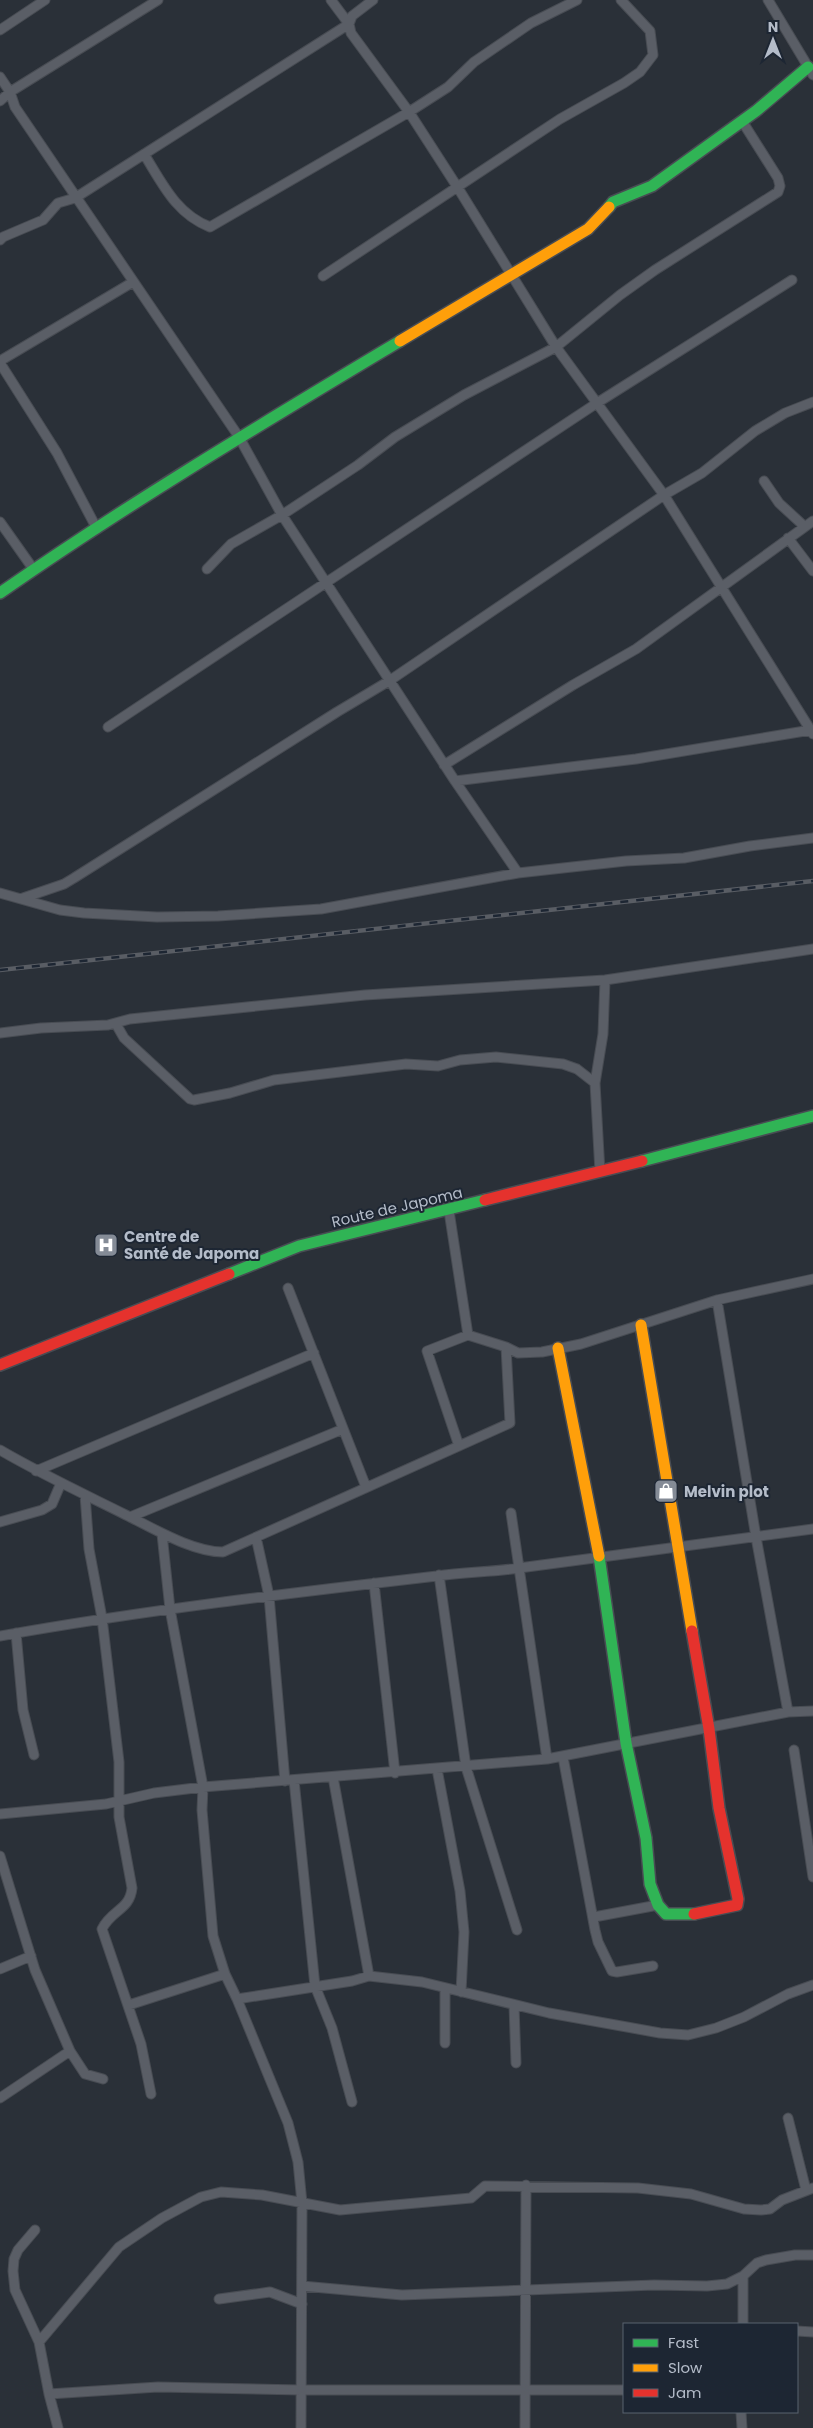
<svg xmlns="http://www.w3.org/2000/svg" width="813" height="2428" viewBox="0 0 813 2428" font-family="Poppins,sans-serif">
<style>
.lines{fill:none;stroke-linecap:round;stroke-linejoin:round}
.street-casing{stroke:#484c53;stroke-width:11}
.fast-casing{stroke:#484c53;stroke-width:14}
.slow-casing{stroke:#484c53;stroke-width:14}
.jam-casing{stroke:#484c53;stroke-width:14}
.street{stroke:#5a5e66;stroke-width:9}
.fast{stroke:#30b455;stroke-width:11}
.slow{stroke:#ff9f0a;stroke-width:11}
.jam{stroke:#e5322d;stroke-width:11}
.rail-casing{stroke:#595d64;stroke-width:4.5}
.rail{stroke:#1d2633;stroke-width:2.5;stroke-dasharray:8;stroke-linecap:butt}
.labels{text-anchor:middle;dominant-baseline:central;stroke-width:4;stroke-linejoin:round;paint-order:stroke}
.street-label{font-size:15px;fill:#b4bcc9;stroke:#1d2633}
.poi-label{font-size:15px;font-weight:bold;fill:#b4bcc9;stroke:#1d2633;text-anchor:start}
</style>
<rect width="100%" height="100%" fill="#2a3038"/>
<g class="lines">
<g class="street-casing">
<path id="street" d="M331 0 349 24 351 33 409 112 458 188 556 347 664 495 813 734
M768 0 813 75
M0 30 45 0
M0 77 10 92 15 107 239 437 282 515 455 781 518 873
M0 101 10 92 158 0
M144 154C162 183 176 214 210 227L409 112 448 87 474 62 531 23 577 0
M0 240 3 237 43 220 58 203 75 198 349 24 352 16 373 0
M323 276 560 119 624 83 640 72 653 55 650 31 621 0
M0 361 133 282
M0 363 57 453 97 529
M764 481 779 503 804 526
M0 522 34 570
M788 538 813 571
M207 569 231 544 282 515 358 465 395 437 464 395 556 347 620 295 655 270 778 192 780 186 778 178 742 121
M108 727 597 403 792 280
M444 765 573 685 636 649 813 521
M455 781 636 759 811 730
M0 893 60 910 84 913 157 917 218 916 321 909 518 873 626 861 684 858 750 846 813 838
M23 898 64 884 74 878 337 712 389 681 664 495 702 473 755 431 785 413 813 402
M116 1024 124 1038 190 1099 194 1100 230 1093 274 1080 406 1064 438 1066 460 1060 496 1057 563 1064 577 1069 595 1083
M0 1033 41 1028 108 1025 130 1019 365 995 605 980 813 949
M600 1172 595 1083 603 1034 605 980
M449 1211 468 1335
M288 1288 366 1487
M717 1300 756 1537 788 1712
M459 1446 427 1351 468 1335 506 1347 518 1353 542 1352 581 1344 717 1300 813 1279
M0 1450C41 1474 84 1494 126 1515 153 1528 192 1552 223 1552L510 1423 506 1347
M36 1471 314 1353
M85 1495 89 1549 102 1618 119 1762V1817L132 1888C130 1910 111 1910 102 1929L141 2044 151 2094
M511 1513 547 1759
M130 1517 343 1429
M0 1522 42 1510 52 1504 61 1483
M162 1534 170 1609 203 1787 202 1810 213 1936 225 1974 237 1999 288 2123 298 2162 302 2203 301 2428
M256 1537 269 1596 285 1781
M439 1575 466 1767 517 1930
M374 1583 395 1773
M16 1633 23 1710 34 1755
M0 1636C145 1610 291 1593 437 1576 464 1572 492 1572 519 1568 617 1555 715 1542 813 1529
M794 1750 813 1877
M563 1757 595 1930 598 1942 612 1971 617 1972 653 1966
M437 1769 460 1891 464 1932 461 1992
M333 1777 369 1976
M294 1780 315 1986 332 2028 352 2102
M0 1814 106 1804 154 1793 203 1787 547 1759 788 1712 813 1711
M0 1856 35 1970 70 2051 85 2074 103 2079
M594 1917 658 1905
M0 1969 31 1956
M237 1999 352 1981 369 1976 422 1982 549 2013 660 2033 688 2035 716 2028 744 2017 788 1994 813 1985
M129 2005 225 1974
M514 2005 516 2063
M445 2043V1988
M0 2098 70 2051
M788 2118 806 2190
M35 2230 18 2250 14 2259 13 2271 15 2290 39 2342 49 2394 58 2428
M302 2286 402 2295 654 2285 707 2286 727 2284 743 2276 757 2263 766 2260 795 2255H813
M219 2299 270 2292 302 2304
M743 2324V2276
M797 2331 813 2332
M39 2342 119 2247 162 2218 201 2197 221 2192 262 2195 340 2210 471 2198 485 2186 638 2188 691 2194 744 2209 761 2210 770 2209 782 2200 813 2188
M49 2394 158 2387 301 2390H624
M741 2412 742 2428
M525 2428 526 2185"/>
</g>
<g class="fast-casing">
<path id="fast" d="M609 207 613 202 652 186 756 111 808 67
M0 593C129 503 265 422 400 341
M642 1161 813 1116
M229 1274 299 1246 485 1200
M599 1556 626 1743 646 1838 650 1884 658 1905 666 1914H694"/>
</g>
<g class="slow-casing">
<path id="slow" d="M400 341 588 229 609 207
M641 1325 692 1631
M558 1348 599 1556"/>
</g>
<g class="jam-casing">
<path id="jam" d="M485 1200 642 1161
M0 1365 229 1274
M692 1631 709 1729 719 1808 738 1899 737 1905 694 1914"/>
</g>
<use href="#street" class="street"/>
<use href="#fast" class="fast"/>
<use href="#slow" class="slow"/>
<use href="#jam" class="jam"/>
<g class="rail-casing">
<path id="rail" d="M0 970 813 881"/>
</g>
<use href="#rail" class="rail"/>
</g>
<defs>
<g id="hospital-square" transform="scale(1.25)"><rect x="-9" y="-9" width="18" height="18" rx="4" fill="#848b96" stroke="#1d2633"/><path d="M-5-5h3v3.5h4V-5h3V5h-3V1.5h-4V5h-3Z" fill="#fff"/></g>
<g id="shop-square" transform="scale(1.25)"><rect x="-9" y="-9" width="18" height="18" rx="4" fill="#848b96" stroke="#1d2633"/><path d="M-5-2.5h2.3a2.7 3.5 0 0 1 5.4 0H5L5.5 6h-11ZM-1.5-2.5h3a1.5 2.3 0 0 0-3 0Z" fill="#fff"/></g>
</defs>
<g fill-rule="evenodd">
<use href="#hospital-square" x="106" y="1245"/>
<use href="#shop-square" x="666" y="1491"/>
</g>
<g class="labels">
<g class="street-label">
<text transform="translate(397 1207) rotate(-13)">Route de Japoma</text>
</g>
<g class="poi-label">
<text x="124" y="1236">Centre de<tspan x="124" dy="17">Santé de Japoma</tspan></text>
<text x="684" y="1491">Melvin plot</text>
</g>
</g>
<rect x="623" y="2323" width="175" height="90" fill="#1d2633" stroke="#59626f"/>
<rect x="633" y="2339" width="25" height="8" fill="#30b455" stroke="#59626f"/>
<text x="668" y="2348" font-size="15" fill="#b4bcc9">Fast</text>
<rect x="633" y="2364" width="25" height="8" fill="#ff9f0a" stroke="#59626f"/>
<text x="668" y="2373" font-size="15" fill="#b4bcc9">Slow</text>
<rect x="633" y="2389" width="25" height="8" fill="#e5322d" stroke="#59626f"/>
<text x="668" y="2398" font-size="15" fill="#b4bcc9">Jam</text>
<g transform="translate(773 40)" stroke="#1d2633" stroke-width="4" paint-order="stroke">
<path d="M0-4L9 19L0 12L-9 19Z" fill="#b4bcc9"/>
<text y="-8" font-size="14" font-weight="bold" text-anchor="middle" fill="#b4bcc9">N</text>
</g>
</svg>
